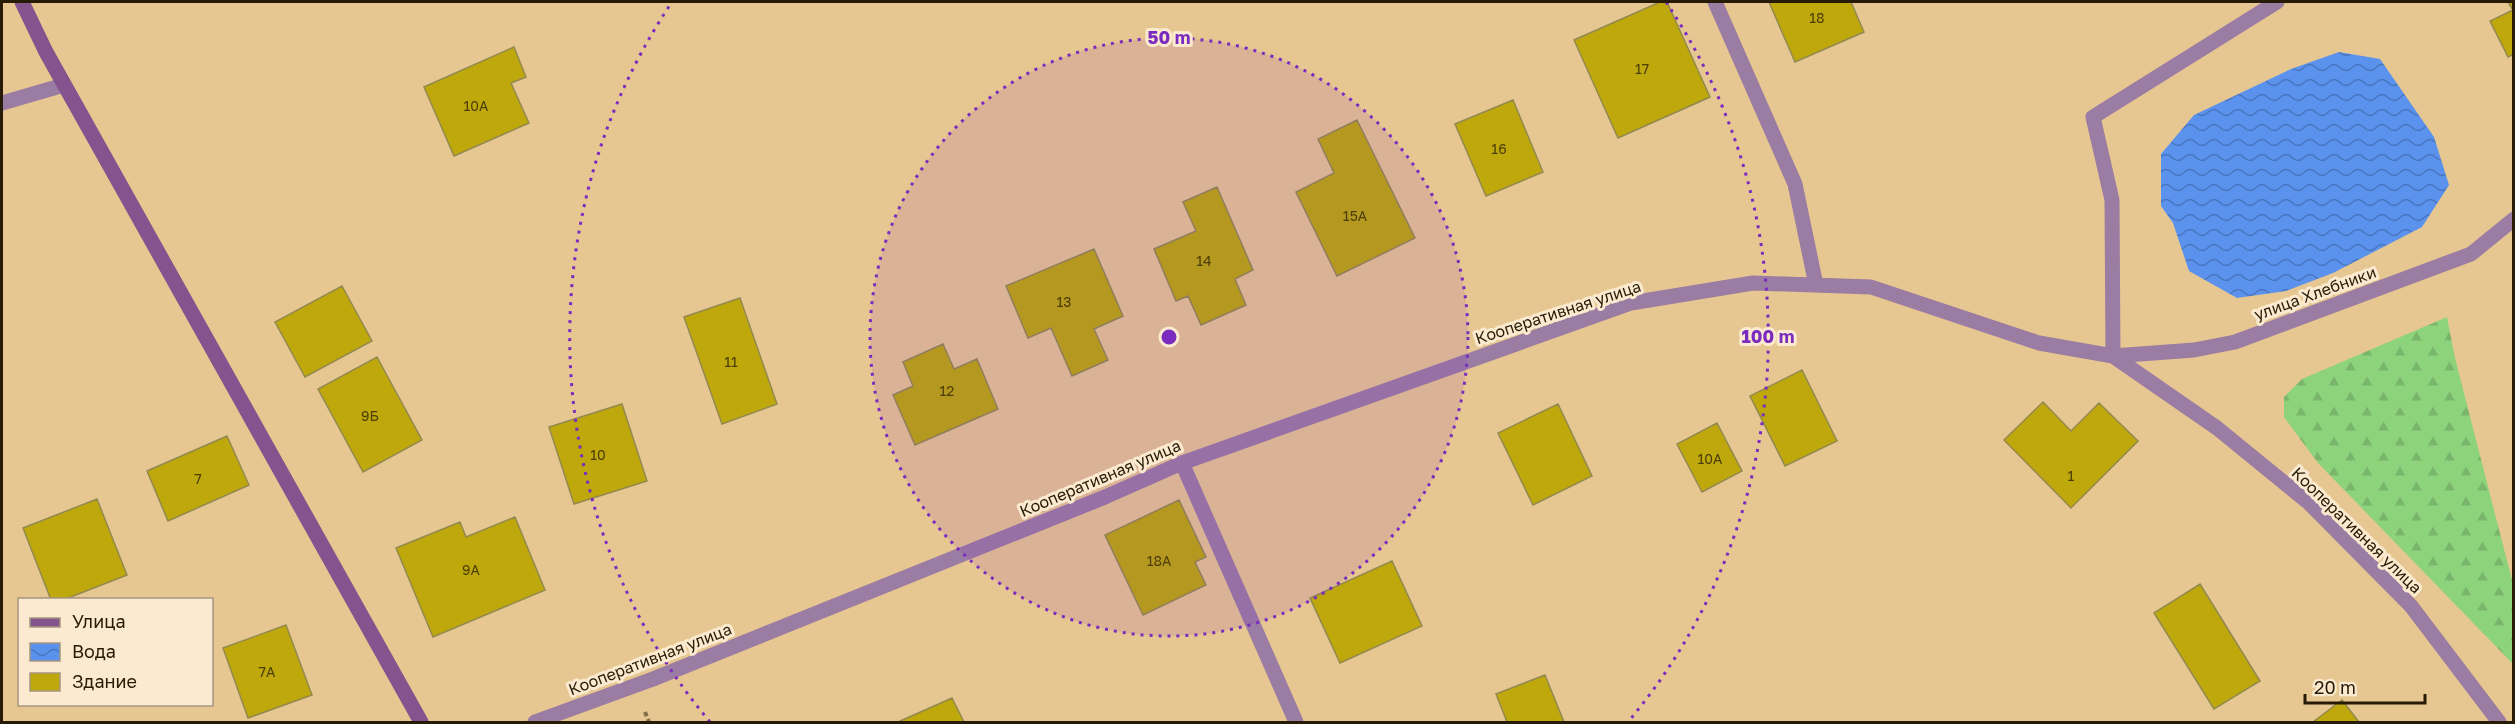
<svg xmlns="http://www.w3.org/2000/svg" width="2515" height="724" viewBox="0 0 2515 724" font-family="'Golos Text',sans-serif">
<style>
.forest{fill:url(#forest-firs)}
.water{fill:url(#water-waves)}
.building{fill:#bea80b;stroke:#93894f;stroke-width:1.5}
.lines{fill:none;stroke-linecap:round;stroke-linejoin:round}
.path{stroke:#826d48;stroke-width:4;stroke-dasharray:4.5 3;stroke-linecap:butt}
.lane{stroke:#9b7ca3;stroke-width:15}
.street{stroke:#9b7ca3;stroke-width:15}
.secondary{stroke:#83548d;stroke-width:15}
.ring{fill:none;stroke:#7b2cbf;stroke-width:3;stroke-dasharray:3 6}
.labels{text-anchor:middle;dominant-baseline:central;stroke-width:6;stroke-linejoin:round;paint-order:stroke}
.number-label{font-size:14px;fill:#4d3e07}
.street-label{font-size:16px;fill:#271b06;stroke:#fbead0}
.centre{fill:#7b2cbf;stroke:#fbead0;stroke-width:3}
.ring-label{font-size:18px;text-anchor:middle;font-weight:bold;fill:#7b2cbf;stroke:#fbead0;stroke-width:6;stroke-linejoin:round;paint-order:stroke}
</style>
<defs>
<pattern id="forest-firs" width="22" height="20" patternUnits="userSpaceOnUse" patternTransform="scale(1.5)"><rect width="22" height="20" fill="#8cd37c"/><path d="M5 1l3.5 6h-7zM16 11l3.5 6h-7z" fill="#79b56a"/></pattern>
<pattern id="water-waves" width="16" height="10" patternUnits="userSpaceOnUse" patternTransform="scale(1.5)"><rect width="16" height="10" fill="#5a92ee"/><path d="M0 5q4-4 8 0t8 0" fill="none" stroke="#4a76bf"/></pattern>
</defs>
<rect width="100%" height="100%" fill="#e7c791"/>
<path class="forest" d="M2447 317 2455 358 2513 584V664L2318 463 2284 417V397L2302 379Z"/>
<path class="water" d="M2339 52 2380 59 2434 137 2449 185 2422 227 2333 273 2286 291 2237 298 2189 271 2173 223 2161 206V154L2194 115 2291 69Z"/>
<path class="building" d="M1660 2H1667L1710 97 1618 138 1574 40Z
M1769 2H1851L1864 32 1795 62Z
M2508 2H2514V54L2508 57 2490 21 2513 10Z
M514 47 526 77 511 83 529 123 454 156 424 87Z
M1513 100 1543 172 1486 196 1455 124Z
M1357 120 1415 238 1337 276 1296 192 1334 173 1318 139Z
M1217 187 1253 270 1235 279 1246 305 1201 325 1188 296 1176 301 1154 249 1196 231 1183 202Z
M1094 249 1123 316 1094 329 1108 360 1072 376 1051 328 1028 338 1006 286Z
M342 286 372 341 305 377 275 322Z
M740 298 777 404 722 424 684 317Z
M943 344 954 369 977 359 998 409 915 445 893 395 913 386 903 362Z
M377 357 422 440 363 472 318 389Z
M1802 370 1837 441 1785 466 1750 396Z
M2043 402 2071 431 2099 403 2138 441 2071 508 2004 440Z
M622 404 647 481 574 504 549 427Z
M1558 404 1592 476 1533 505 1498 433Z
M1717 423 1742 471 1702 492 1677 444Z
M227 436 249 485 168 521 147 471Z
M97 499 127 575 63 600H51L23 528Z
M1179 500 1206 557 1195 562 1206 585 1143 615 1105 535Z
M515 517 545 590 433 637 396 548 460 522 466 537Z
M1392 561 1422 626 1340 663 1310 598Z
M2200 584 2260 681 2214 709 2154 613Z
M286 625 312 695 248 718 223 648Z
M1545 675 1564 722H1507L1496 694Z
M952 698 964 722H898Z
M2342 700 2359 722H2313Z"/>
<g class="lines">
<path class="path" d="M645 712 649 722"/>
<path class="lane" d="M2 103 64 85
M2113 356 2112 200 2093 117 2277 2
M1182 463 1296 722"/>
<path class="street" d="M1715 2 1795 184 1816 285
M2113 356 2194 350 2235 342 2471 254 2514 219
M535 722 653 679 1105 497 1182 463 1631 303 1753 283 1871 287 2039 343 2113 356 2217 428 2309 503 2411 606 2499 722"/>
<path class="secondary" d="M22 2 46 52 421 722"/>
</g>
<circle cx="1169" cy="337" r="299" fill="#7b2cbf" fill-opacity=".12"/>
<g class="ring">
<circle cx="1169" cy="337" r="299"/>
<path d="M710 722A599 599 0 0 1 672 2M1666 2A599 599 0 0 1 1628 722"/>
</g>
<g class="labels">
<g class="number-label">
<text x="1817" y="17">18</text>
<text x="1642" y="68">17</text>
<text x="476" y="105">10А</text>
<text x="1499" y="148">16</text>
<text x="1355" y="215">15А</text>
<text x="1204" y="260">14</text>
<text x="1064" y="301">13</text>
<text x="731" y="361">11</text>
<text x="947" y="390">12</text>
<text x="370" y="415">9Б</text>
<text x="598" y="454">10</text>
<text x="1710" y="458">10А</text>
<text x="2071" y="475">1</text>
<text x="198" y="478">7</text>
<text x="1159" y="560">18А</text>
<text x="471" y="569">9А</text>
<text x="267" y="671">7А</text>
</g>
<g class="street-label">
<text transform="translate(2315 293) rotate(-20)">улица Хлебники</text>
<text transform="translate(1558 312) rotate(-18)">Кооперативная улица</text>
<text transform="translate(1100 478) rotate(-23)">Кооперативная улица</text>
<text transform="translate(2357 530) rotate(44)">Кооперативная улица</text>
<text transform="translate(650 659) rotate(-21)">Кооперативная улица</text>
</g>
</g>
<circle cx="1169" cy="337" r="9" class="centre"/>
<g class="ring-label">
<text x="1169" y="44">50 m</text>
<text x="1768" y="343">100 m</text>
</g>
<rect width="2515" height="724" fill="none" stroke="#271b06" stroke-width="6"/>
<rect x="18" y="598" width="195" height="108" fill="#fbead0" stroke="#a6977f" stroke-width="1.5"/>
<rect x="30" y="618" width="30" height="9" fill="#83548d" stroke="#a6977f" stroke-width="1.5"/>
<text x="72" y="628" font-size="18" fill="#271b06">Улица</text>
<rect x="30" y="643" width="30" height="18" fill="url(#water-waves)" stroke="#a6977f" stroke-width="1.5"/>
<text x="72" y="658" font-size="18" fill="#271b06">Вода</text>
<rect x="30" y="673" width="30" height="18" fill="#bea80b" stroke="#a6977f" stroke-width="1.5"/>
<text x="72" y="688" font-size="18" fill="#271b06">Здание</text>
<path d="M2305 694v9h120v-9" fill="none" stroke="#271b06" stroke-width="3"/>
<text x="2314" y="694" font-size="18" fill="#271b06" stroke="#fbead0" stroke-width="4.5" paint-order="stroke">20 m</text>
</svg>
